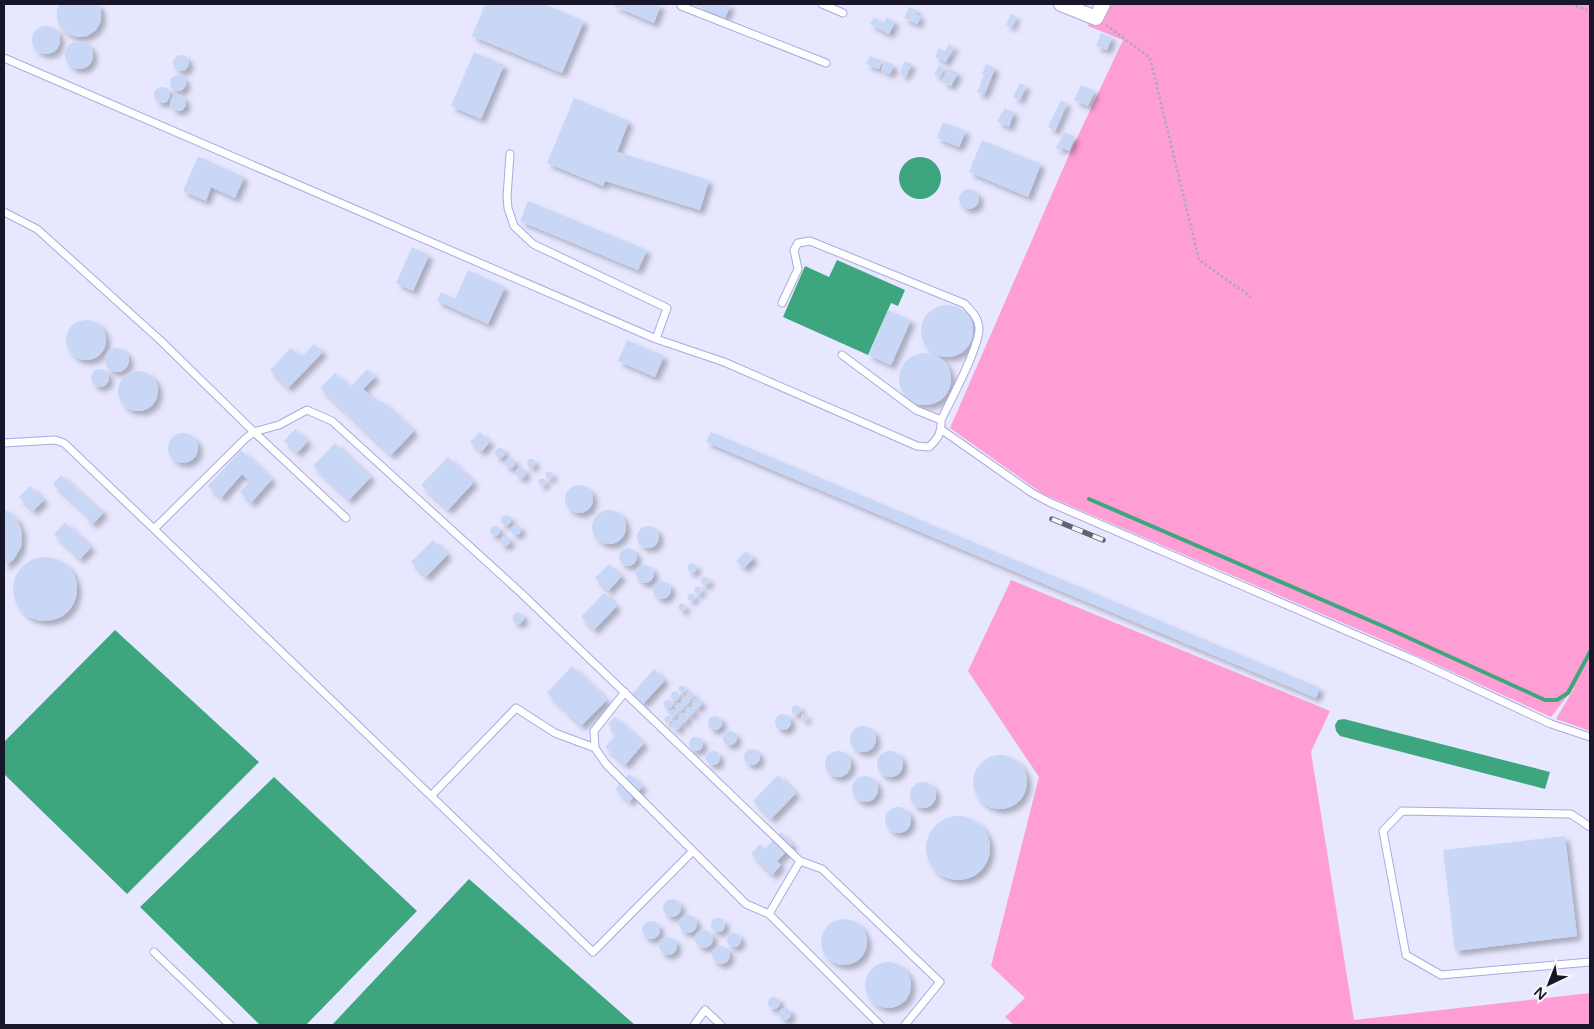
<svg xmlns="http://www.w3.org/2000/svg" width="1594" height="1029" viewBox="0 0 1594 1029" font-family="'Varela Round',sans-serif">
<style>
.green{fill:#fe9ed5}
.water{fill:#3ea67f}
.lines{fill:none;stroke-linecap:round;stroke-linejoin:round}
.stream{stroke:#3ea67f;stroke-width:4}
.building{fill:#c8d7f6;filter:url(#shadow)}
.service-casing{stroke:#aaa9e0;stroke-width:9}
.minor-casing{stroke:#aaa9e0;stroke-width:16}
.path{stroke:#a8a8be;stroke-width:2.5;stroke-dasharray:2.5 2.5;stroke-linecap:butt}
.service{stroke:#fff;stroke-width:7}
.minor{stroke:#fff;stroke-width:14}
.rail-casing{stroke:#626277;stroke-width:5.5}
.rail{stroke:#f7f7f7;stroke-width:4;stroke-dasharray:11;stroke-linecap:butt}
</style>
<defs>
<filter id="shadow"><feDropShadow dx="4.5" dy="4.5" stdDeviation="2.5" flood-color="#0004"/></filter>
</defs>
<rect width="100%" height="100%" fill="#e7e8ff"/>
<path class="green" d="M1098 4H1590V731L1556 719 1576 685 1551 717 1378 638 1043 494 950 428 1069 155 1123 40 1088 26Z
M1011 580 1330 711 1311 752 1354 1020 1590 993V1025H1014L1005 1017 1025 998 991 966 1039 777 968 671Z"/>
<path class="water" d="M899 178a21 21 0 1 1 42 0a21 21 0 1 1-42 0Z
M837 260 905 290 898 306 891 303 868 355 783 317 805 266 829 277Z
M115 630 259 762 127 894 4 774V742Z
M1344 719 1550 772 1545 789 1340 736 1336 731 1335 725 1338 720Z
M274 777 417 911 306 1025H260L140 907Z
M469 879 635 1025H332Z"/>
<g class="lines">
<path class="stream" d="M1089 499 1385 627 1545 700H1557L1568 693 1590 652"/>
</g>
<path class="building" d="M60 4H99L101 11V21L96 30 87 36 77 37 68 34 60 27 57 18V8Z
M485 4H544L584 21 562 73 472 36Z
M615 4H661L654 23 614 6Z
M692 4H731L725 18Z
M909 7 917 10 915 14 921 17 917 24 904 18Z
M1011 14 1016 16 1011 27 1006 25Z
M874 17 884 23 887 17 895 22 889 34 870 24Z
M32 40a14 14 0 1 1 28 0a14 14 0 1 1-28 0Z
M1101 33 1112 37 1107 50 1096 46Z
M65 55a14 14 0 1 1 28 0a14 14 0 1 1-28 0Z
M949 44 954 46 946 62 935 57 939 48 945 51Z
M474 52 504 65 481 119 451 106Z
M173 63a8 8 0 1 1 16 0a8 8 0 1 1-16 0Z
M870 56 882 61 879 69 866 64Z
M885 61 894 65 890 74 881 70Z
M904 61 912 64 905 76 900 75Z
M986 64 995 68 984 95 977 92 984 75 982 74Z
M939 65 944 68 939 77 934 74Z
M948 68 958 73 951 86 942 81Z
M170 83a8 8 0 1 1 16 0a8 8 0 1 1-16 0Z
M1020 83 1026 86 1020 100 1013 97Z
M1081 85 1095 91 1088 106 1074 100Z
M154 95a8 8 0 1 1 16 0a8 8 0 1 1-16 0Z
M170 103a8 8 0 1 1 16 0a8 8 0 1 1-16 0Z
M574 98 629 121 617 152 709 180 700 210 605 181 603 186 547 163Z
M1061 100 1067 103 1055 131 1048 127Z
M1005 108 1014 112 1009 127 997 121Z
M943 122 966 131 959 147 937 138Z
M1064 132 1075 137 1069 151 1061 147 1060 150 1056 148Z
M982 140 1041 164 1028 197 969 172Z
M198 156 244 177 235 198 211 187 206 201 183 191Z
M959 199a10 10 0 1 1 20 0a10 10 0 1 1-20 0Z
M528 201 647 250 638 270 520 221Z
M412 247 429 255 413 291 396 283Z
M468 270 505 287 488 324 437 301 441 292 455 299Z
M921 331a26 26 0 1 1 52 0a26 26 0 1 1-52 0Z
M888 310 911 320 891 365 868 355Z
M66 340a20 20 0 1 1 40 0a20 20 0 1 1-40 0Z
M627 340 664 356 655 377 618 361Z
M314 344 323 352 288 388 270 370 291 348 301 357Z
M105 360a12 12 0 1 1 24 0a12 12 0 1 1-24 0Z
M899 379a26 26 0 1 1 52 0a26 26 0 1 1-52 0Z
M367 369 375 377 363 389 379 404 382 401 414 431 391 455 320 388 335 373 350 387Z
M91 378a9 9 0 1 1 18 0a9 9 0 1 1-18 0Z
M118 391a20 20 0 1 1 40 0a20 20 0 1 1-40 0Z
M295 429 308 441 297 453 284 441Z
M480 432 490 442 481 452 470 442Z
M711 432 1320 688 1316 698 706 442Z
M168 448a15 15 0 1 1 30 0a15 15 0 1 1-30 0Z
M335 443 371 477 349 500 313 466Z
M495 453a5 5 0 1 1 10 0a5 5 0 1 1-10 0Z
M241 450 272 479 251 503 240 492 250 481 242 474 221 498 208 486Z
M448 457 474 482 448 510 421 485Z
M505 463a5 5 0 1 1 10 0a5 5 0 1 1-10 0Z
M527 463a4 4 0 1 1 8 0a4 4 0 1 1-8 0Z
M516 473a5 5 0 1 1 10 0a5 5 0 1 1-10 0Z
M545.5 475a3.5 3.5 0 1 1 7 0a3.5 3.5 0 1 1-7 0Z
M61 475 96 507 97 506 104 512 93 524 86 518 88 516 53 484Z
M538.5 482a3.5 3.5 0 1 1 7 0a3.5 3.5 0 1 1-7 0Z
M565 499a14 14 0 1 1 28 0a14 14 0 1 1-28 0Z
M30 486 44 500 33 511 19 497Z
M4 508 17 519 22 532 21 547 14 559 4 566Z
M592 527a17 17 0 1 1 34 0a17 17 0 1 1-34 0Z
M501 520a5 5 0 1 1 10 0a5 5 0 1 1-10 0Z
M65 522 91 547 80 559 54 534Z
M511 530a5 5 0 1 1 10 0a5 5 0 1 1-10 0Z
M490 531a5 5 0 1 1 10 0a5 5 0 1 1-10 0Z
M637 537a11 11 0 1 1 22 0a11 11 0 1 1-22 0Z
M500 541a5 5 0 1 1 10 0a5 5 0 1 1-10 0Z
M433 540 448 554 426 577 411 562Z
M619 557a9 9 0 1 1 18 0a9 9 0 1 1-18 0Z
M746 551 754 558 744 568 736 561Z
M13 589a32 32 0 1 1 64 0a32 32 0 1 1-64 0Z
M687.5 568a4.5 4.5 0 1 1 9 0a4.5 4.5 0 1 1-9 0Z
M609 564 622 576 608 591 595 578Z
M636 574a9 9 0 1 1 18 0a9 9 0 1 1-18 0Z
M701 581a4 4 0 1 1 8 0a4 4 0 1 1-8 0Z
M653 590a9 9 0 1 1 18 0a9 9 0 1 1-18 0Z
M694.5 590a3.5 3.5 0 1 1 7 0a3.5 3.5 0 1 1-7 0Z
M604 593 617 606 594 630 581 617Z
M687.5 597a3.5 3.5 0 1 1 7 0a3.5 3.5 0 1 1-7 0Z
M678.5 607a3.5 3.5 0 1 1 7 0a3.5 3.5 0 1 1-7 0Z
M512.5 618a5.5 5.5 0 1 1 11 0a5.5 5.5 0 1 1-11 0Z
M572 666 607 700 581 726 547 693Z
M654 669 665 680 643 704 632 694Z
M678.5 689a3.5 3.5 0 1 1 7 0a3.5 3.5 0 1 1-7 0Z
M686.5 695a3.5 3.5 0 1 1 7 0a3.5 3.5 0 1 1-7 0Z
M670.5 696a4.5 4.5 0 1 1 9 0a4.5 4.5 0 1 1-9 0Z
M681.5 701a3.5 3.5 0 1 1 7 0a3.5 3.5 0 1 1-7 0Z
M692.5 703a4.5 4.5 0 1 1 9 0a4.5 4.5 0 1 1-9 0Z
M663.5 704a4.5 4.5 0 1 1 9 0a4.5 4.5 0 1 1-9 0Z
M675.5 707a3.5 3.5 0 1 1 7 0a3.5 3.5 0 1 1-7 0Z
M791.5 710a4.5 4.5 0 1 1 9 0a4.5 4.5 0 1 1-9 0Z
M686 711a4 4 0 1 1 8 0a4 4 0 1 1-8 0Z
M669.5 713a3.5 3.5 0 1 1 7 0a3.5 3.5 0 1 1-7 0Z
M678.5 718a4.5 4.5 0 1 1 9 0a4.5 4.5 0 1 1-9 0Z
M801 717a3 3 0 1 1 6 0a3 3 0 1 1-6 0Z
M775 722a8 8 0 1 1 16 0a8 8 0 1 1-16 0Z
M664.5 719a3.5 3.5 0 1 1 7 0a3.5 3.5 0 1 1-7 0Z
M708 723a7 7 0 1 1 14 0a7 7 0 1 1-14 0Z
M615 717 644 743 625 765 605 747 616 735 610 729 611 727 608 724Z
M671.5 725a4.5 4.5 0 1 1 9 0a4.5 4.5 0 1 1-9 0Z
M850 739a13 13 0 1 1 26 0a13 13 0 1 1-26 0Z
M723 738a7 7 0 1 1 14 0a7 7 0 1 1-14 0Z
M689 744a7 7 0 1 1 14 0a7 7 0 1 1-14 0Z
M744 757a8 8 0 1 1 16 0a8 8 0 1 1-16 0Z
M825 764a13 13 0 1 1 26 0a13 13 0 1 1-26 0Z
M877 764a13 13 0 1 1 26 0a13 13 0 1 1-26 0Z
M706 758a7 7 0 1 1 14 0a7 7 0 1 1-14 0Z
M973 782a27 27 0 1 1 54 0a27 27 0 1 1-54 0Z
M629 774 643 786 629 802 615 789Z
M778 775 796 793 771 819 753 801Z
M852 789a13 13 0 1 1 26 0a13 13 0 1 1-26 0Z
M910 795a13 13 0 1 1 26 0a13 13 0 1 1-26 0Z
M885 820a13 13 0 1 1 26 0a13 13 0 1 1-26 0Z
M926 848a32 32 0 1 1 64 0a32 32 0 1 1-64 0Z
M781 832 793 845 777 861 781 865 772 875 751 854 760 844 765 849Z
M1565 836 1577 936 1455 951 1443 850Z
M663 908a9 9 0 1 1 18 0a9 9 0 1 1-18 0Z
M679 924a9 9 0 1 1 18 0a9 9 0 1 1-18 0Z
M711 925a7 7 0 1 1 14 0a7 7 0 1 1-14 0Z
M821 942a23 23 0 1 1 46 0a23 23 0 1 1-46 0Z
M642 930a9 9 0 1 1 18 0a9 9 0 1 1-18 0Z
M695 939a9 9 0 1 1 18 0a9 9 0 1 1-18 0Z
M727 940a7 7 0 1 1 14 0a7 7 0 1 1-14 0Z
M659 946a9 9 0 1 1 18 0a9 9 0 1 1-18 0Z
M712 955a9 9 0 1 1 18 0a9 9 0 1 1-18 0Z
M865 985a23 23 0 1 1 46 0a23 23 0 1 1-46 0Z
M768 1003a6 6 0 1 1 12 0a6 6 0 1 1-12 0Z
M779 1014a6 6 0 1 1 12 0a6 6 0 1 1-12 0Z"/>
<g class="lines">
<g class="service-casing">
<path id="service" d="M681 4V6L826 63
M822 4 843 13
M4 58 656 339 724 362 917 446 929 447C938 439 942 432 941 420 950 402 981 344 979 327 978 317 971 311 965 304L810 241 798 243 794 250 798 269 782 303
M510 154 507 197 508 208 514 226 533 244 667 308 656 339
M4 212 37 229 160 340 254 432 279 425 307 410 332 421 520 592 800 861 822 869 940 982 905 1025
M842 355 916 410 941 420
M942 430 1032 493 1051 503 1414 660 1551 724 1590 737
M4 443 55 440 64 443 154 529 246 438 254 432 346 518
M154 529 593 952 693 851
M625 692 594 731 595 748 606 764 746 904 769 914
M431 796 516 708 555 733 595 748
M1590 827 1571 814 1402 811 1383 831 1406 955 1441 975 1590 962
M800 861 769 914 880 1025
M154 952 230 1025
M694 1025 705 1010 721 1025"/>
</g>
<g class="minor-casing">
<path id="minor" d="M1061 4 1096 18 1103 4"/>
</g>
<path class="path" d="M1571 4 1590 11
M1106 25 1150 58 1199 260 1251 297"/>
<use href="#service" class="service"/>
<use href="#minor" class="minor"/>
<g class="rail-casing">
<path id="rail" d="M1052 519 1103 540"/>
</g>
<use href="#rail" class="rail"/>
</g>
<rect width="1594" height="1029" fill="none" stroke="#17162a" stroke-width="10"/>
<g transform="translate(1549 984) rotate(223)" stroke="#f7f7f7" stroke-width="4" paint-order="stroke">
<path d="M0-4L9 19L0 12L-9 19Z" fill="#17162a"/>
<text y="-8" font-size="14" font-weight="bold" text-anchor="middle" fill="#17162a">N</text>
</g>
</svg>
